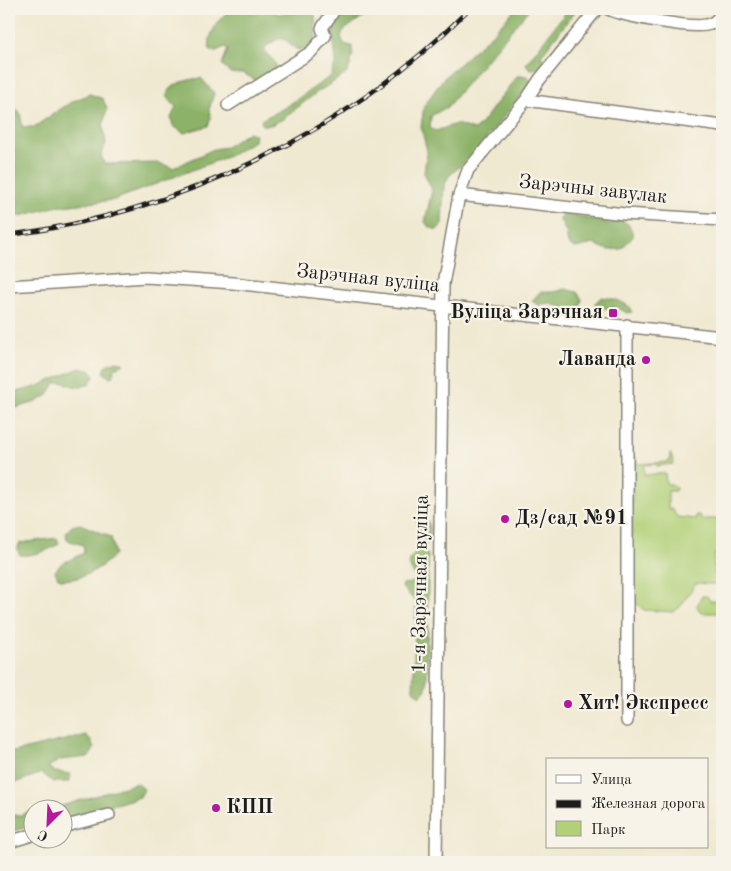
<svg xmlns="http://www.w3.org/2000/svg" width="731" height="871" viewBox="0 0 731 871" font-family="'Old Standard TT',serif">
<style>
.green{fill:#b1d077;stroke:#66764a}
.forest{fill:#8cb268;stroke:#546742}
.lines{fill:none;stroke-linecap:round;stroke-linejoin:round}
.minor-casing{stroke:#868276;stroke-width:14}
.minor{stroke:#fff;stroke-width:11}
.rail-casing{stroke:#1c1c1c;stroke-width:4.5}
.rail{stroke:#f7f3e8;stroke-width:2.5;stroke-dasharray:8;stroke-linecap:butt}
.poi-dot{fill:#b5179e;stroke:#f7f3e8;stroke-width:2}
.labels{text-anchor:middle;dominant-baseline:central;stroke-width:4.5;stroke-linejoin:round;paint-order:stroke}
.street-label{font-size:20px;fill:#1c1c1c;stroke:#f7f3e8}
.poi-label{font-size:20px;font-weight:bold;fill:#1c1c1c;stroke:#f7f3e8;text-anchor:start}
</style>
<rect width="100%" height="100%" fill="#f7f3e8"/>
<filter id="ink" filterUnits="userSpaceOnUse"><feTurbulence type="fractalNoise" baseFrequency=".02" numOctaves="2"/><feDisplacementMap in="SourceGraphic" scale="10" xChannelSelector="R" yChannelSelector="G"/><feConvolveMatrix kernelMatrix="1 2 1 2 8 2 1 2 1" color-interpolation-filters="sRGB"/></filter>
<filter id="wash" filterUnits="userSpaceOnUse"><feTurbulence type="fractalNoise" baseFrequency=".0096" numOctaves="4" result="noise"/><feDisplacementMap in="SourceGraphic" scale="20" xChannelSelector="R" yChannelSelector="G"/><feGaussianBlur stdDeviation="1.12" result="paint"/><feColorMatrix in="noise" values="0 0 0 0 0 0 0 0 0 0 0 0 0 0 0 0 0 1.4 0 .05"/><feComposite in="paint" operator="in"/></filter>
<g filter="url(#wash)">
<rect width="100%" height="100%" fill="#f0e9d1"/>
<path class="green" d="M670 453 674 461 673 464 657 466 656 464 644 465V475L665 473 666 483 676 487 675 491H668V508L672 509 677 517 695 519 696 515H699L701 519H722V555H714V574H722V585L696 583 680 607 673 612 644 610 633 601 631 581 633 457H636L637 464 666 462 670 461Z
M702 596H707L710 601H722V613H701L697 606Z"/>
<path class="forest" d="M233 9H271L279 14 283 13 287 9 294 12 307 9 315 15 316 40 311 47 298 50C288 45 285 33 273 42 268 45 266 46 264 51 270 57 278 62 276 71L257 81 243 73H230L222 64 228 49 225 47 214 52 210 50C206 37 220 14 233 9Z
M346 9 372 10 343 31 341 37 344 44 352 46 353 53 350 66 346 74 316 93 283 119 271 125H262L261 120 284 108 331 76 336 62 333 35 335 20Z
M515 9H529L447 107 431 116 430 128 436 131 456 124 474 130 480 125 517 76H528L531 83 473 155 449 176 444 186 442 225 437 230 429 227 425 222 432 190 424 173 427 151 421 127 424 106 443 79 492 34Z
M568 9H577L540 57 545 59 568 31 572 33 546 68 530 69 526 64Z
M201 78 214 93 209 110 211 118 208 126 184 133 173 126 171 118 176 107 167 97C168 83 190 79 201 78Z
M90 94 103 99 107 109 103 126 106 143 101 154 104 164 159 163 173 168 214 149 226 147 249 132 255 135 254 141 229 156 114 200 54 207 21 216 9 217V101L21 114 22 127H34L71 102Z
M565 214C576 214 586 219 596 220 612 222 630 213 633 237L621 249 608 250 593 244 576 248 568 244 566 232 560 220 561 216Z
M565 289 577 292 582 299 580 307 573 311 548 303 539 305 532 301 540 292H553Z
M601 297C613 298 622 301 631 308L632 312 627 313 616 307 599 309 596 307 595 303Z
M117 361 124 364 115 368 113 376 109 377 104 373 106 365Z
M80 368 92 371 94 377 90 383 77 387 61 382 54 384 48 395 36 402 9 410V394L36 387Z
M419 516C436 521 431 538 423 549L428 555 427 684 425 691 420 696 413 690 416 602 402 588 403 584 411 583 416 578C405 560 409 563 419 547L417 520Z
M80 524 111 537 115 554C104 567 75 585 58 578L55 571 61 564 84 553 83 545 67 540 66 532 72 526Z
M57 538 59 544C47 551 35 556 20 555L17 549 20 543Z
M86 735 91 740 94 749 89 757 60 760 48 767 55 772 70 774V782H53L42 773 9 785V753Z
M137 783 144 789 140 797 63 819 62 808H55Z
M32 810V826L9 832V815H21Z"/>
</g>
<g filter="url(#ink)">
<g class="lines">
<g class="minor-casing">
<path id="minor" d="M608 9C624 16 694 30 710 24 714 23 719 17 722 14
M526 100 722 126
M228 105 311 52 325 36 322 28 335 9
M459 195 625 214 722 220
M9 286 146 277 233 283 722 337
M627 721V325
M62 827 109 815
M9 842 32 835
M436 862 443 284 459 195 468 170 526 100 540 79 597 9"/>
</g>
<use href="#minor" class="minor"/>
<g class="rail-casing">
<path id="rail" d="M9 235C179 213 349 132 469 9"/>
</g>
<use href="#rail" class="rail"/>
</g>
</g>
<g class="poi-dot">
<rect x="608" y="308" width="10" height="10" rx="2.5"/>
<circle cx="646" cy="360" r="5"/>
<circle cx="505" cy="519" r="5"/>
<circle cx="568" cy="704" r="5"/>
<circle cx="216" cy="808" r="5"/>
</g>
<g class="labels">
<g class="street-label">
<text transform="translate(593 190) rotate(6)">Зарэчны завулак</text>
<text transform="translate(368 279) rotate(6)">Зарэчная вуліца</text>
<text transform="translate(421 584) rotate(-89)">1-я Зарэчная вуліца</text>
</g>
<g class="poi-label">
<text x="603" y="313" text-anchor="end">Вуліца Зарэчная</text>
<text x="636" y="360" text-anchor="end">Лаванда</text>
<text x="515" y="519">Дз/сад №91</text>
<text x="578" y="704">Хит! Экспресс</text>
<text x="226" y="808">КПП</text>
</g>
</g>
<rect width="731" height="871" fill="none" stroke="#f7f3e8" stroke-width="30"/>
<rect x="546" y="758" width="162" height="90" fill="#f7f3e8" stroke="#9f9d96"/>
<rect x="556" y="775" width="25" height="8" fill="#ffffff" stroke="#9f9d96"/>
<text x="591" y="784" font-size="15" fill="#1c1c1c">Улица</text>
<rect x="556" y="800" width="25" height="8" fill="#1c1c1c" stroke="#9f9d96"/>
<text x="591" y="808" font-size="15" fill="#1c1c1c">Железная дорога</text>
<rect x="556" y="821" width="25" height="15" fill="#b1d077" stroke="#9f9d96"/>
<text x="591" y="834" font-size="15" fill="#1c1c1c">Парк</text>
<g transform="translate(48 824) rotate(204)"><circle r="24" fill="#f7f3e8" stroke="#9f9d96"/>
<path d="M0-4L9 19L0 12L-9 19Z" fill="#b5179e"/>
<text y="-8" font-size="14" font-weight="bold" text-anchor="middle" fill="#1c1c1c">С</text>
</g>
</svg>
